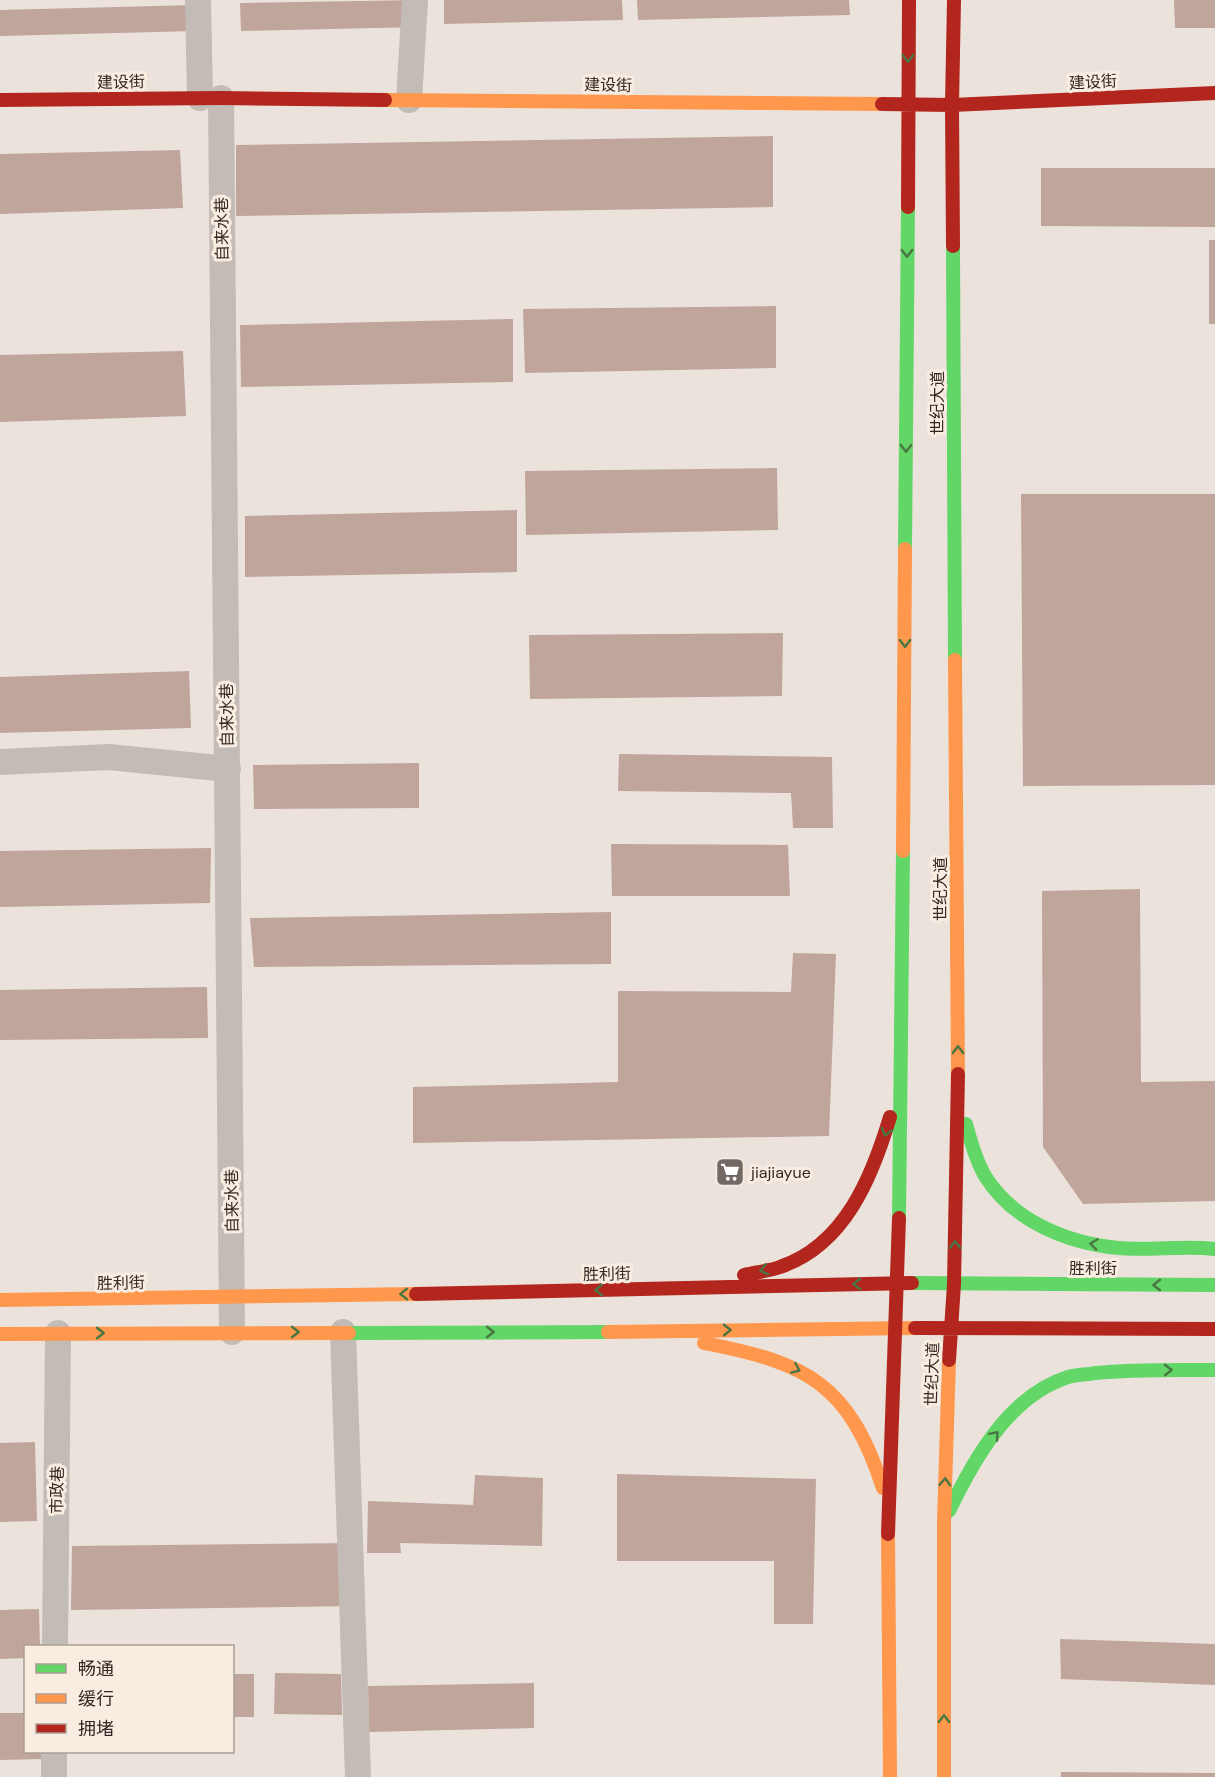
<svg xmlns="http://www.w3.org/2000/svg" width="1215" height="1777" viewBox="0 0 1215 1777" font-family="'DM Sans','Noto Sans SC',sans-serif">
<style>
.building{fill:#bfa59c}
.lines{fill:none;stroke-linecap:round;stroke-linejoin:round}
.street{stroke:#c3bbb5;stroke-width:26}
.fast{stroke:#63d668;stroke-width:14}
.slow{stroke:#ff974d;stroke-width:14}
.jam{stroke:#b3261e;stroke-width:14}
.oneway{stroke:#497643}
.labels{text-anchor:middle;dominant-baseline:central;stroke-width:6;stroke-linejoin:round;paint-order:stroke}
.street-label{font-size:16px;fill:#332824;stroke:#f9ede1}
.poi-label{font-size:16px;fill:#332824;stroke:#f9ede1;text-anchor:start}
</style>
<rect width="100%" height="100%" fill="#ebe3db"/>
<path class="building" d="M419 0 420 27 241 31 240 3Z
M444 0H622L623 20 444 24Z
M637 0H849L850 15 638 20Z
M1174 0H1215V28H1175Z
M195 5 196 31 0 36V10Z
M773 136V207L236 216V145Z
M180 150 183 208 0 214V154Z
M1041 168H1215V227L1041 226Z
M1209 240H1215V324H1209Z
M776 306V368L525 373 523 309Z
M513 319V382L241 387 240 325Z
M183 351 186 416 0 422V355Z
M777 468 778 530 526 535 525 471Z
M1021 494H1215V785L1023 786Z
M517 510V572L245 577V516Z
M783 633 782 696 530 699 529 635Z
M189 671 191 728 0 733V677Z
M619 754 832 757 833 828H793L791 793 618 791Z
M419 763V808L254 809 253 765Z
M611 844 788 845 790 896H612Z
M211 848 210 903 0 907V851Z
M1140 889 1141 1082 1215 1081V1201L1083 1204 1043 1147 1042 891Z
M611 912V964L254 967 250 918Z
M793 953 836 954 829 1136 413 1143V1087L618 1082V991L791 992Z
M207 987 208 1038 0 1040V990Z
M35 1442 37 1521 0 1522V1443Z
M617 1474 816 1479 813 1624H774V1561H617Z
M475 1475 543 1478 542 1546 400 1543 401 1553H367L368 1501 473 1505Z
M354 1543 355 1606 71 1610 72 1546Z
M39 1609 40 1646H26V1658L0 1659V1610Z
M1060 1639 1215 1644V1685L1061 1679Z
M275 1673 341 1674 342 1715 274 1714Z
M232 1674H254V1717H232Z
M534 1683V1728L369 1732 368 1686Z
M0 1713H26V1752H42V1759L0 1760Z
M1061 1772 1215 1773V1777H1061Z"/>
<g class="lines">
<path class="street" d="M198 0 200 98
M221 98 232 1332
M409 100 415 0
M0 762 109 757 228 769
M343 1332 358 1777
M55 1646 58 1333
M54 1777V1752"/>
<path class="fast" d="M953 246 955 660
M905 549 908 207
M966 1124C971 1142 976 1160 985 1176 1013 1221 1067 1243 1118 1248 1150 1251 1183 1245 1215 1249
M899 1218 903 851
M912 1283 1215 1285
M349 1333 608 1332
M949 1511C974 1459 1009 1396 1068 1377 1077 1374 1087 1375 1095 1373 1135 1369 1175 1370 1215 1370"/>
<path class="slow" d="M385 100 882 104
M955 660 958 1074
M903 851 905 549
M0 1300 416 1294
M608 1332 915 1328
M0 1334 349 1333
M704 1343C808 1363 849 1384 883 1488
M888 1534 890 1777
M944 1777V1521L949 1360"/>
<path class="jam" d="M0 100 221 98 385 100
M882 104 952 105 1215 93
M908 207 909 0
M953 246 952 105 954 0
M744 1275C756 1272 769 1271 780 1267 845 1245 872 1177 890 1117
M416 1294 912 1283
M915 1328 1215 1329
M949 1360 954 1284 958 1074
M888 1534 899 1218"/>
</g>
<defs><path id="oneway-chevron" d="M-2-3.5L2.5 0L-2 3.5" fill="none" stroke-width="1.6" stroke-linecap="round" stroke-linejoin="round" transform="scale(1.5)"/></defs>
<g class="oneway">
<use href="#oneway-chevron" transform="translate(908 58) rotate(90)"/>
<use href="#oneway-chevron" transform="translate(907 253) rotate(90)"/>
<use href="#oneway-chevron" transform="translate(906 448) rotate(90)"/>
<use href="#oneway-chevron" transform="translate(905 643) rotate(90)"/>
<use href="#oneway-chevron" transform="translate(958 1050) rotate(-90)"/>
<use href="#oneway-chevron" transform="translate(886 1132) rotate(106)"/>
<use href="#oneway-chevron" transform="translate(1094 1244) rotate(-172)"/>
<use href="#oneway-chevron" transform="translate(955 1245) rotate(-89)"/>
<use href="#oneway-chevron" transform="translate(764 1270) rotate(166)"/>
<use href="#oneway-chevron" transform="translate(857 1284) rotate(179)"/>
<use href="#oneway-chevron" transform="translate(1157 1285) rotate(-180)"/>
<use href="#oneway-chevron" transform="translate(599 1290) rotate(179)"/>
<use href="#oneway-chevron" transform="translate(404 1294) rotate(179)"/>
<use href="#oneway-chevron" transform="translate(727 1330) rotate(-1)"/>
<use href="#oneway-chevron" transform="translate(295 1332)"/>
<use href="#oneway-chevron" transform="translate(490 1332)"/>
<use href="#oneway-chevron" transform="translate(100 1333)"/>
<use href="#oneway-chevron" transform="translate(796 1369) rotate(23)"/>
<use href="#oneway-chevron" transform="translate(1168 1370) rotate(-1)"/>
<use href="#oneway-chevron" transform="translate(995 1435) rotate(-49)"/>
<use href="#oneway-chevron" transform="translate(945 1482) rotate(-88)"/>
<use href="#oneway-chevron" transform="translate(944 1719) rotate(-90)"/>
</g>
<defs>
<g id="supermarket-square" transform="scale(1.5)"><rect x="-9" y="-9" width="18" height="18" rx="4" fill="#736964" stroke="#f9ede1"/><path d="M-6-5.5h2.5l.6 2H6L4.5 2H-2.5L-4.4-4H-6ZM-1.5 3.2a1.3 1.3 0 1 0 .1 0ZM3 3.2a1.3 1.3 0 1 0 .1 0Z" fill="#fff"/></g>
</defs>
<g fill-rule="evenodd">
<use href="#supermarket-square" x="730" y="1172"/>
</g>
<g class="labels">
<g class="street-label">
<text transform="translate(121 82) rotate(-1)">建设街</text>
<text transform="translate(1093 82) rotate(-3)">建设街</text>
<text transform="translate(608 85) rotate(1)">建设街</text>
<text transform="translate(222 229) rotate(-91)">自来水巷</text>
<text transform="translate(937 403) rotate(-90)">世纪大道</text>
<text transform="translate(227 715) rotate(-91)">自来水巷</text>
<text transform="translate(940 889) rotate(-90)">世纪大道</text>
<text transform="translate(232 1201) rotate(-91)">自来水巷</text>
<text x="1093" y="1268">胜利街</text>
<text transform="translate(607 1274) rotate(-1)">胜利街</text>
<text transform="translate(121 1283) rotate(-1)">胜利街</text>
<text transform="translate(932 1374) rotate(-88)">世纪大道</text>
<text transform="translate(57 1490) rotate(-89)">市政巷</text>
</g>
<g class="poi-label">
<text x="751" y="1172">jiajiayue</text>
</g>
</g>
<rect x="24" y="1645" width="210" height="108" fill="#f9ede1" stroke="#aa9e95" stroke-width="1.5"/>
<rect x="36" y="1664" width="30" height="9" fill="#63d668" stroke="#aa9e95" stroke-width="1.5"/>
<text x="78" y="1675" font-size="18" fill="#332824">畅通</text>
<rect x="36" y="1694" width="30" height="9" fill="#ff974d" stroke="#aa9e95" stroke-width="1.5"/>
<text x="78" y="1705" font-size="18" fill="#332824">缓行</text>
<rect x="36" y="1724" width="30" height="9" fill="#b3261e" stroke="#aa9e95" stroke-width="1.5"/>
<text x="78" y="1735" font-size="18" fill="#332824">拥堵</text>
</svg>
